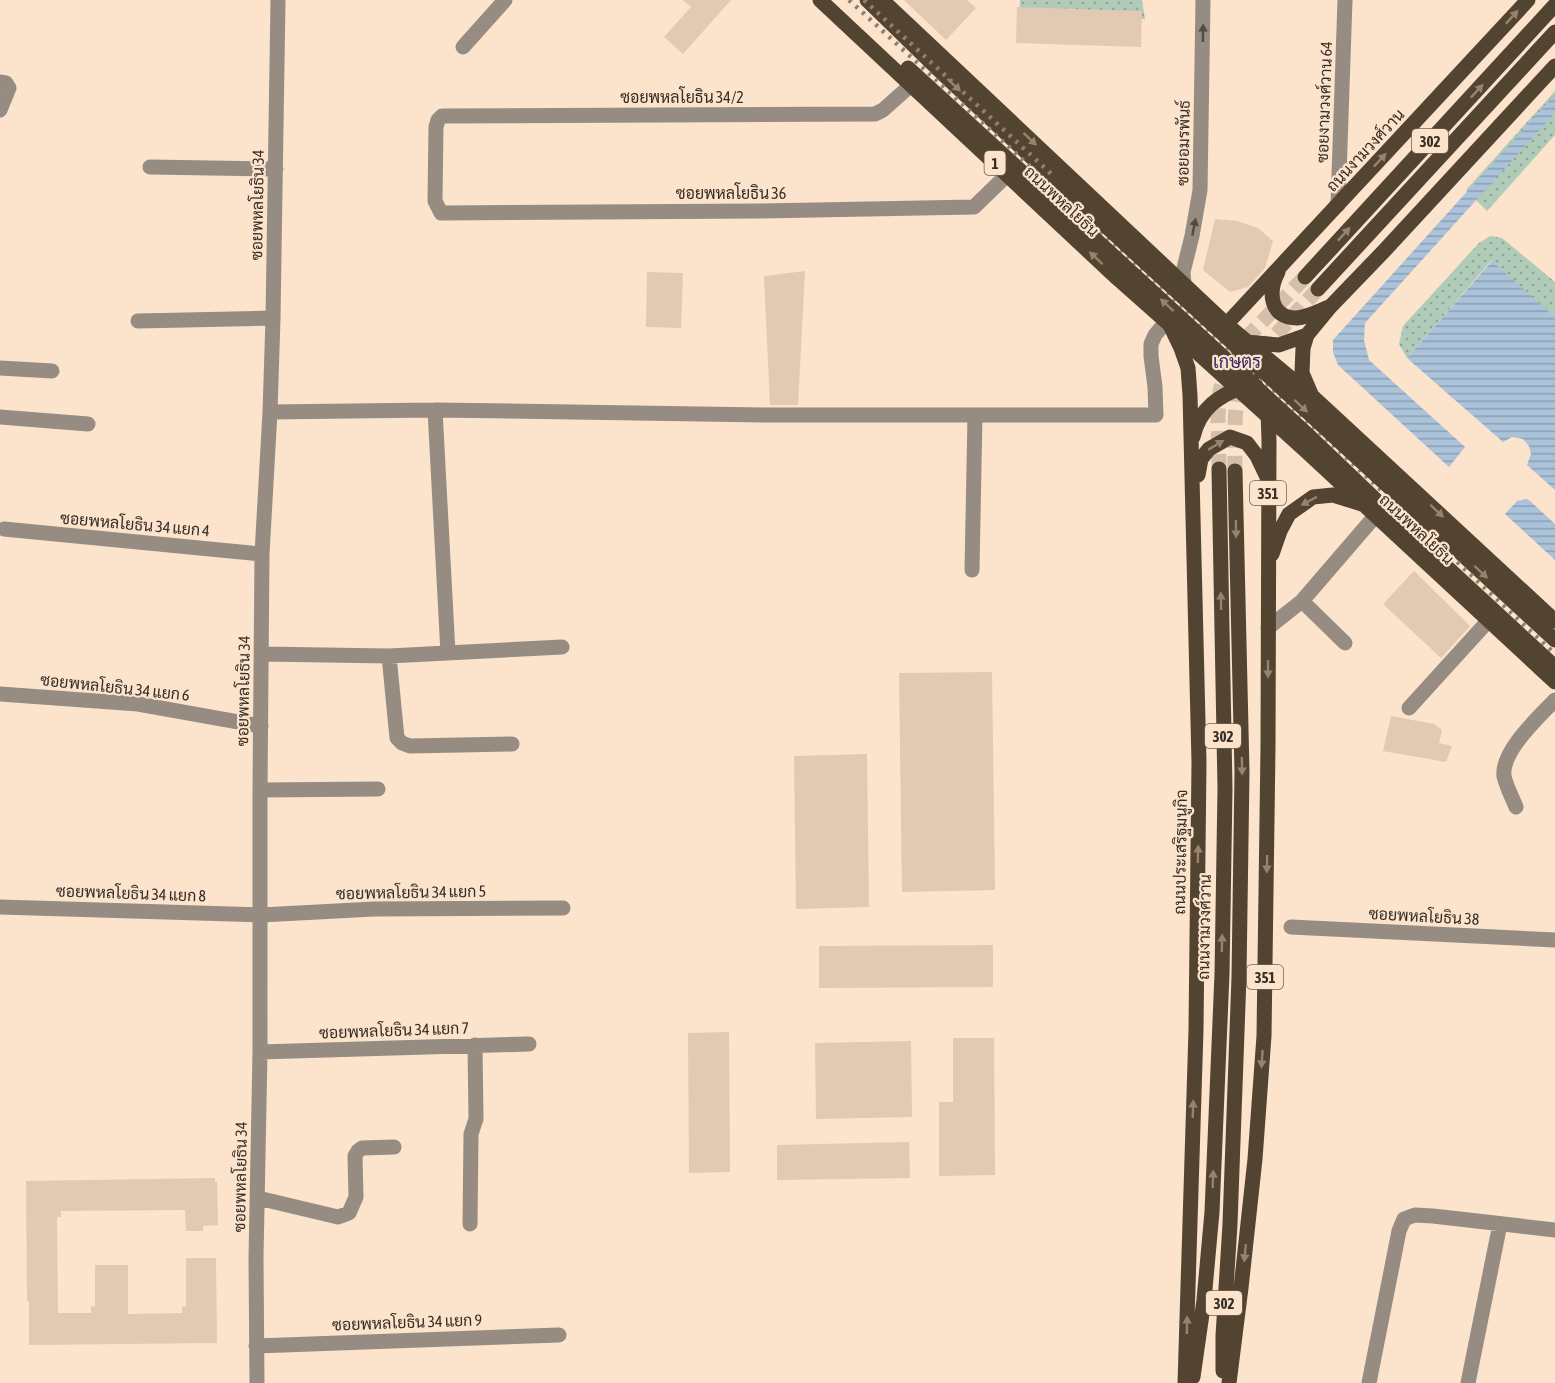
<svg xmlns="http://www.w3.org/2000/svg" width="1555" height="1383" viewBox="0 0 1555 1383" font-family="'Asap Condensed',Sarabun,sans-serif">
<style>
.park{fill:url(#park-dots)}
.water{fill:url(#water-rules)}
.building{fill:#e1c9b2}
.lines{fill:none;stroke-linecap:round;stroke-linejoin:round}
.major-tunnel{stroke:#d4bfaa;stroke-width:15;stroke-dasharray:15 8;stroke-linecap:butt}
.minor{stroke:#968c82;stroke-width:15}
.major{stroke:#534331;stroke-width:15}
.rail{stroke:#8f7f70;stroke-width:4.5;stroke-dasharray:3 6;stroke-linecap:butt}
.major-bridge{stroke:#534331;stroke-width:15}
.oneway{fill:#96836f}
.oneway2{fill:#534a40}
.labels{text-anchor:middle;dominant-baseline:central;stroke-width:4.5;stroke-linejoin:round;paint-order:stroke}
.shield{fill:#fbe3cc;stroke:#716456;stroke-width:1.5}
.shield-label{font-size:15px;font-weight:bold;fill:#362d24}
.street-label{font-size:16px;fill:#362d24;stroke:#fbe3cc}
.neighbourhood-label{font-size:18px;fill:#3a2b66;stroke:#fbe3cc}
</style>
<defs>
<pattern id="park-dots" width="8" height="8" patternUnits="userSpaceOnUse" patternTransform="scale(1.5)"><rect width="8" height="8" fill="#b1cbb9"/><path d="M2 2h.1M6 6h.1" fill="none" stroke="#91a596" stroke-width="1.8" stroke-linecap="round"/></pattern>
<pattern id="water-rules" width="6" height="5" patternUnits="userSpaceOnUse" patternTransform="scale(1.5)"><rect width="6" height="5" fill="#aac3da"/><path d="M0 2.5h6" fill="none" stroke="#8b9fb1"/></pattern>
</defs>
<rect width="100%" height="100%" fill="#fbe3cc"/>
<path class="park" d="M1020 0H1142L1145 19 1019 17Z
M1555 91V135L1487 211 1466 190Z
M1490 236 1502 238 1555 282V317L1491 261 1407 358 1399 344 1403 326 1479 243Z"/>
<path class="water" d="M1555 94V113L1365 323 1364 340 1369 360 1465 447 1449 467 1338 365 1333 352V340Z
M1492 261 1555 317V490L1527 465 1531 454 1529 446 1523 439 1512 437 1503 442 1407 358Z
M1526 499 1530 501 1555 524V560L1505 514 1517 501Z"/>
<path class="building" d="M683 0H731L683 54 664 37 691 7Z
M904 0H967L976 8 946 40Z
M1017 7 1142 11 1141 47 1016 43Z
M1215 219 1237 221 1258 228 1273 241 1265 268 1248 287 1230 292 1203 270Z
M805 271 798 405H770L764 276Z
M647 272 683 273 681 328 646 327Z
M1414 571 1470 626 1441 658 1383 604Z
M992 672 995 890 902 892 899 673Z
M1391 716 1434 724 1442 730 1439 743 1452 746 1446 762 1383 751Z
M867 754 869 907 796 909 794 756Z
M993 945V987L819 988V946Z
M729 1032 730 1172 689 1173 688 1033Z
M953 1038H994L995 1175 939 1176V1102H953Z
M911 1041 912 1117 816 1119 815 1043Z
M909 1142 910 1178 777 1180V1145Z
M215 1178V1182H217L218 1225 203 1226V1231H186L185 1210 61 1211V1217H57L58 1313H91V1306L95 1307V1265H128V1314L182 1313V1307L186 1306V1258H216L217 1343 29 1345V1301H27L26 1181Z"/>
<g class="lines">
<path class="major-tunnel" d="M1261 351 1318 289
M1219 469 1218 416 1220 391 1232 353 1305 277
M1235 471C1235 440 1233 410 1241 380"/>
<path class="minor" d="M463 47 505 0
M0 82 6 83 9 88 0 110
M911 85 883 110 875 114 442 116 438 120 436 127 435 201 441 213 761 211 974 207 1007 175
M150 167 276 169
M1338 205 1345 0
M1184 284 1183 272 1192 236 1200 190 1203 0
M138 321 273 318
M0 368 52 371
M435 410 448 653
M270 412 435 410 769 415H1156L1155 387 1151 356V344L1155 335 1166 322
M0 417 88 424
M4 529 262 554
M972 570 975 415
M1302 601 1345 643
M1268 628 1302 601 1376 515
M262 654 389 656 562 647
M389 656 397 738 402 743 410 746 512 744
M0 694 138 704 261 726
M1409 708 1489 620
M260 790 378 789
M1516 807C1512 797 1506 786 1504 776 1501 751 1539 717 1555 700
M0 907 261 915 374 909 563 908
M1291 927 1555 940
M260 1052 529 1044
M258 1198 338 1217 349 1213 356 1197 355 1156 358 1151 362 1148 394 1147
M470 1224 471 1134 476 1119 475 1045
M256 1346 559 1335
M257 1383 256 1258 260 1052V790L262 554 270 412 273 318 278 0
M1369 1383 1399 1231 1404 1219 1415 1215 1433 1216 1555 1230
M1468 1383 1500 1224"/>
<path class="major" d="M820 0 1117 278 1170 325 1200 355 1306 451 1555 682
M867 0 942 73 1057 181
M882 0 1226 324 1312 396 1555 621
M908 68 1045 193
M1278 272C1268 291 1269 318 1297 318 1308 317 1319 311 1329 307
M1305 277 1555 5
M1318 289 1555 32
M1226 324 1268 411 1269 441 1268 747 1264 1036 1255 1159 1241 1288 1229 1383
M1170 325 1181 348 1188 368 1190 395 1199 762 1196 1030 1185 1383
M1222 329 1528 0
M1246 342 1279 345 1307 335
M1311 394 1302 373 1303 348 1307 335 1330 307 1384 251 1555 66
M1193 437C1200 407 1219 396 1246 385
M1198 475 1201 459 1209 449 1230 437 1247 443 1257 456 1267 477
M1438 532 1555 640
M1424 546 1555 667
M1272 554 1280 531 1289 514 1313 497 1333 495 1362 504
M1223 1371V1336L1230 1224 1239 977 1242 772 1235 471
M1193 1377 1204 1300 1212 1212 1222 974 1225 789 1219 469"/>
<path class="rail" d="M849 0 1331 443 1555 654
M864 0 1075 196
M1124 240 1333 431 1441 534"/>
<path class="major-bridge" d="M1057 181 1438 532
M1045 193 1309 436 1424 546"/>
</g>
<defs><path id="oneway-solid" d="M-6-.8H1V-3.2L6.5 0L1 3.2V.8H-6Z" transform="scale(1.5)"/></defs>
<g class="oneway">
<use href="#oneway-solid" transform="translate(1512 17) rotate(-47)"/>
<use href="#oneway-solid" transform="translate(954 85) rotate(43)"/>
<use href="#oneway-solid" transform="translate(1477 91) rotate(-47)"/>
<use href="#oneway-solid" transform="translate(1030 139) rotate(43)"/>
<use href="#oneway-solid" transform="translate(1380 160) rotate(-47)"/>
<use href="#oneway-solid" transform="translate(1344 234) rotate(-47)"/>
<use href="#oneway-solid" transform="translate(1096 258) rotate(-137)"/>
<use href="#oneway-solid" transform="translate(1167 305) rotate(-137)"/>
<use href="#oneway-solid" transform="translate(1301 406) rotate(43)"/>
<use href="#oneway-solid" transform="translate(1216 445) rotate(-31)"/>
<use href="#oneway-solid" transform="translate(1309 501) rotate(152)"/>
<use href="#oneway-solid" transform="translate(1437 511) rotate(43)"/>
<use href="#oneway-solid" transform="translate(1236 529) rotate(89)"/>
<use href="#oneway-solid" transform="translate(1481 572) rotate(43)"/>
<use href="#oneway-solid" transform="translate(1221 601) rotate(-91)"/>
<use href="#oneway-solid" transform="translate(1268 669) rotate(90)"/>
<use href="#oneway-solid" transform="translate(1242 766) rotate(89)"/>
<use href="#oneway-solid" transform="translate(1198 854) rotate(-89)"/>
<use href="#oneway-solid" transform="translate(1267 864) rotate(91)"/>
<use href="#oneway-solid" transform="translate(1222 943) rotate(-89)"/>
<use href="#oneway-solid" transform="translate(1262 1059) rotate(94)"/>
<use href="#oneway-solid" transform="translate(1193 1109) rotate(-88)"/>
<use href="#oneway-solid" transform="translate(1213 1179) rotate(-88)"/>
<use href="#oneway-solid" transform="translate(1245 1253) rotate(96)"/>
<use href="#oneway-solid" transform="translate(1187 1325) rotate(-89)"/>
</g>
<g class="oneway2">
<use href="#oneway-solid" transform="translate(1203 33) rotate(-89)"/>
<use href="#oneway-solid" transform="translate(1194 227) rotate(-79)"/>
</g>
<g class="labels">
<g class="shield">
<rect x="1412" y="129" width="36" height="24" rx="4.5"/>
<rect x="984.5" y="151" width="21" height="24" rx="4.5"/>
<rect x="1250" y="481" width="36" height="24" rx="4.5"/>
<rect x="1205" y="724" width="36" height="24" rx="4.5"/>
<rect x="1247" y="965" width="36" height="24" rx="4.5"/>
<rect x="1206" y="1291" width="36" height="24" rx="4.5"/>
</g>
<g class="shield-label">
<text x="1430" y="141">302</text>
<text x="995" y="163">1</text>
<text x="1268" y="493">351</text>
<text x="1223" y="736">302</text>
<text x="1265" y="977">351</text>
<text x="1224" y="1303">302</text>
</g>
<g class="street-label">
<text x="682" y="97">ซอยพหลโยธิน 34/2</text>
<text transform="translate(1324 102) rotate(-88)">ซอยงามวงศ์วาน 64</text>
<text transform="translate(1183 143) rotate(-89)">ซอยอมรพันธ์</text>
<text transform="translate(1365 150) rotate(-47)">ถนนงามวงศ์วาน</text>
<text x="731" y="193">ซอยพหลโยธิน 36</text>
<text transform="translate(1062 201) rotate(43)">ถนนพหลโยธิน</text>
<text transform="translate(257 205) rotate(-89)">ซอยพหลโยธิน 34</text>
<text transform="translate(135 524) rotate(5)">ซอยพหลโยธิน 34 แยก 4</text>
<text transform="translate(1417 529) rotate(43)">ถนนพหลโยธิน</text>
<text transform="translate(115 687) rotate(6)">ซอยพหลโยธิน 34 แยก 6</text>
<text transform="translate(243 691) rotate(-89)">ซอยพหลโยธิน 34</text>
<text transform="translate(1180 852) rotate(-89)">ถนนประเสริฐมนูกิจ</text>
<text transform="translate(411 892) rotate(-1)">ซอยพหลโยธิน 34 แยก 5</text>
<text transform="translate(131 893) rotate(2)">ซอยพหลโยธิน 34 แยก 8</text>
<text transform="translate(1424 916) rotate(3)">ซอยพหลโยธิน 38</text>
<text transform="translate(1204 927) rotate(-89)">ถนนงามวงศ์วาน</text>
<text transform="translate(394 1030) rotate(-2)">ซอยพหลโยธิน 34 แยก 7</text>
<text transform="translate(240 1177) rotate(-89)">ซอยพหลโยธิน 34</text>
<text transform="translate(407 1322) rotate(-2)">ซอยพหลโยธิน 34 แยก 9</text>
</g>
<g class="neighbourhood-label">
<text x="1237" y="361">เกษตร</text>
</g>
</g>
</svg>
